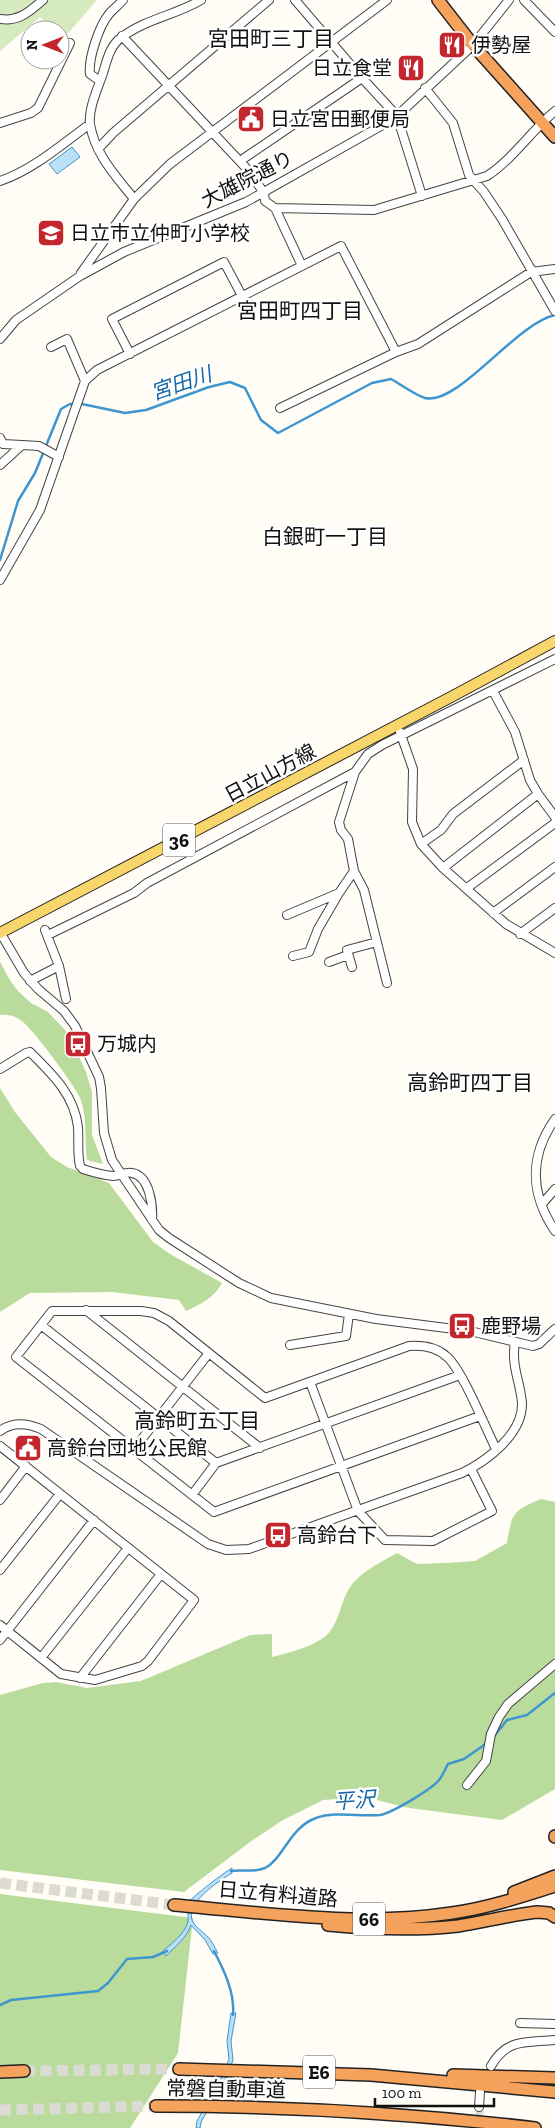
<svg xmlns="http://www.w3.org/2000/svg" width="555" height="2128" viewBox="0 0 555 2128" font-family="'Zilla Slab','Noto Sans JP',serif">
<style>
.green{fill:#d5ebbd}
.forest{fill:#b9dc9c}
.water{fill:#b9e0f7;stroke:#3f96cf}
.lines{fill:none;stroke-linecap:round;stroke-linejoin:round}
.stream{stroke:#3f96cf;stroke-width:2.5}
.minor-tunnel{stroke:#dbdad3;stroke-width:8;stroke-dasharray:8 4;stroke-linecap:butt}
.highway-tunnel{stroke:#dbdad3;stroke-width:11;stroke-dasharray:11 5.5;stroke-linecap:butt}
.minor-casing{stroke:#444;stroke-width:10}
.major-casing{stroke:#222;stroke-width:12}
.highway-casing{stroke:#222;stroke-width:14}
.minor{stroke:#fff;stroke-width:8}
.major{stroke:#f9d66b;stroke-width:10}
.highway{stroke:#f5a25d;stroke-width:11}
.labels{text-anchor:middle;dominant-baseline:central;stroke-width:5;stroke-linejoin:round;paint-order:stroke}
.shield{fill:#fff;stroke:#585858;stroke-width:1}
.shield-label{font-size:19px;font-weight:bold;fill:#111}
.poi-label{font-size:20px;fill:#111;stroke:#fff;text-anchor:start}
.street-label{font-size:20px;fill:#111;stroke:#fff}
.neighbourhood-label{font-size:21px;fill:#111;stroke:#fff}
.water-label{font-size:21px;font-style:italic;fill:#1768a6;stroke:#fff}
</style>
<rect width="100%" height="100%" fill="#fffdf5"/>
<path class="green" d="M0 0H97L63 39 60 36V30H54L40 17 0 51Z"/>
<path class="forest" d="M0 962 11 982 19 992 31 1003 48 1012 66 1031 72 1042 86 1072 92 1092V1135L103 1164 87 1160C84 1139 88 1118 80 1098 73 1083 35 1032 22 1021 16 1016 7 1014 0 1015Z
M0 1088 15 1112 51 1157 67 1167 109 1183 153 1242 170 1254 222 1283C214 1298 201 1304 186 1311L179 1300 112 1292 30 1293 0 1312Z
M541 1499 555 1502V1789L502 1820 409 1808 364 1797 323 1800 283 1820 250 1842 184 1892 0 1870V1695L43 1683 56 1682 87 1688 141 1681 250 1635 272 1634V1657C288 1653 309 1648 323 1638 342 1625 339 1596 355 1581 366 1569 383 1561 397 1553L417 1564 445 1563 475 1561 507 1543C512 1513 512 1511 541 1499Z
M0 1894 193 1918 178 2053 130 2128H0Z"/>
<path class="water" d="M72 147 80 157 57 174 49 164Z
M232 1868V1873C219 1881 183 1904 193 1922 196 1928 202 1931 207 1936 212 1940 214 1947 218 1953L213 1954 205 1940 191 1925C187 1937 175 1947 166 1956L163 1951C171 1944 186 1933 188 1921 189 1915 186 1909 189 1902 193 1896 225 1872 232 1868Z
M231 2013H236L231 2041 233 2060 227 2076 201 2122 200 2128H196L197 2121 223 2075 229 2059 227 2041Z"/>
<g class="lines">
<path class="stream" d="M0 560 18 501 35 473 61 409 70 404H82L125 413 146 410 209 387 230 382 245 388 261 420 278 433 372 383 391 379C402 385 413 394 425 398 458 406 515 324 555 315
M492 1739 507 1720 527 1715 555 1693
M231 1871C242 1869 254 1873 265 1868 283 1859 290 1827 316 1818 336 1811 359 1817 380 1815 392 1813 432 1789 439 1780 443 1775 445 1769 448 1764L464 1759 487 1743
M214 1951C224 1970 235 1993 233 2015
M0 2005 11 2000 98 1991 108 1983 127 1959 153 1957 167 1951"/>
<path class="minor-tunnel" d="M479 2107 481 2128"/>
<path class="highway-tunnel" d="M0 1883 174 1905
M24 2071 179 2069
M0 2110 156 2106"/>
<g class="minor-casing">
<path id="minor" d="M295 0 362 78 397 116 422 196
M524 0 555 32
M0 19C19 22 30 11 43 0
M122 36 248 170 264 193 265 201 275 208 374 210 487 176C513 159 531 131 555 111
M100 81 90 74C88 59 99 26 109 14 113 9 119 5 123 0
M425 88 453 123 469 175 484 192 502 219 555 311
M0 123 31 113 38 108 70 43
M98 149 113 133 269 0
M240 161 362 78
M0 181C33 170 62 144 90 124
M134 199C116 176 95 155 90 124 88 109 98 88 103 73 107 60 110 45 122 37 146 19 176 15 201 0
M275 208 302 266
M81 273 134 199 170 164 387 0
M0 339 16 320 80 276 124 252 246 202 388 122 397 116 473 45 509 0
M51 347 67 339 85 381
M130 354 112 319 224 262 242 296
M280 408 396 352 418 344 531 272 555 269
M0 438 3 444 22 445
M0 465 22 445 39 446 59 457
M0 580 40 510 85 381 97 370 341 246 396 352
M493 691 515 732 530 780 538 794 555 817
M400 732 413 769 412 822 421 844 443 868 506 924 555 953
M355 772 339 822 341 830 348 839 354 871 364 890 387 983
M421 844 441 830 453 814 524 760
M443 868 538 794
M467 888 555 823
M493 913 555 867
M287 915 339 893 354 871
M45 930 59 966 66 999
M0 932 24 973 38 989 64 1011 75 1026 99 1077 101 1088 104 1133 112 1160 159 1230 169 1238 239 1283 271 1298 376 1319 470 1331 533 1346 539 1344 555 1329
M520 934 555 908
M48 935 134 893 147 883 355 772 368 754 382 745 555 659
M293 956 309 952 318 929 339 893
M329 962 348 955
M352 967 347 950 377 942
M30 981 59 966
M0 1069 26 1053 30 1052C52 1074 74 1094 78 1127 79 1140 77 1153 80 1166L83 1169C92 1172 103 1175 113 1176 120 1176 126 1171 132 1173 150 1176 153 1206 152 1220
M555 1119C529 1156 530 1194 555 1231
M542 1204 555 1189
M86 1310 260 1448
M41 1325 216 1463
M290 1345 346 1336 349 1314
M310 1382 358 1511 385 1540 433 1541 492 1511 471 1469
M480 1416 214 1512 16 1357 52 1311H141L154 1313 169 1321 265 1398 409 1346C423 1345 436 1347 446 1356 461 1367 486 1429 496 1449
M0 1431C13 1421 27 1423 41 1429L208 1544 226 1550 249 1549 462 1473C487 1461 523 1434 522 1403 520 1380 511 1367 515 1342
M0 1446 194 1600 148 1661 142 1666 95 1680 61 1674 0 1625
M134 1449 209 1353
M192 1495 216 1463 460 1375
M0 1500 26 1466
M0 1570 60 1494
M0 1640 94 1520
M41 1658 128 1548
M80 1678 161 1574
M467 1785 486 1761 491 1734 499 1717 508 1704 555 1664
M520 2023 555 2024
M491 2066C507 2038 526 2043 555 2040
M479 2107 480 2092"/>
</g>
<g class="major-casing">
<path id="major" d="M0 933 451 697 555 641"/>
</g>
<g class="highway-casing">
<path id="highway" d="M438 0 473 45 555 137
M555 1836V1837
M514 1892 555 1876
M174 1905C265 1913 360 1927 452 1913 487 1908 521 1897 555 1886
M328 1925C371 1929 414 1931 458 1926 484 1922 510 1915 537 1912L549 1913 555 1917
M179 2069 371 2075 555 2092
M0 2072 24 2071
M453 2075 555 2078
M156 2106C282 2106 409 2113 535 2128"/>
</g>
<use href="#minor" class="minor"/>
<use href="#major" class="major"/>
<use href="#highway" class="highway"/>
</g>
<defs>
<g id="restaurant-square" transform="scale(1.4375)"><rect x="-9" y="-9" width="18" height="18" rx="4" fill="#c4262e" stroke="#fff"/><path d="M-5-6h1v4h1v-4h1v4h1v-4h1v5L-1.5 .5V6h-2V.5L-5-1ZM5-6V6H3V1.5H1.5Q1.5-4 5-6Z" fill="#fff"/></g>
<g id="civic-square" transform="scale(1.4375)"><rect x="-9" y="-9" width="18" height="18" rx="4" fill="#c4262e" stroke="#fff"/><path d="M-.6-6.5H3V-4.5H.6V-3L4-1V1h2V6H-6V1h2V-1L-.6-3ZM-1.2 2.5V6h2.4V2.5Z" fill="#fff"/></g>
<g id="school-square" transform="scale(1.4375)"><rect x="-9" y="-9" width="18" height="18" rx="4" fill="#c4262e" stroke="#fff"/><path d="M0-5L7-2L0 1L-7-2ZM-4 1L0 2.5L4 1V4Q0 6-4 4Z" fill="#fff"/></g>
<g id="bus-square" transform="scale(1.4375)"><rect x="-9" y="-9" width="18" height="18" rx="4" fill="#c4262e" stroke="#fff"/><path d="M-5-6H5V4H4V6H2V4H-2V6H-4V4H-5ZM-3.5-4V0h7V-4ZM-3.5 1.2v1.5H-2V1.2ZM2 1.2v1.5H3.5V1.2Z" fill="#fff"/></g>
</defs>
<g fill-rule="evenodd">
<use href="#restaurant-square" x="452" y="45"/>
<use href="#restaurant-square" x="411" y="68"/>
<use href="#civic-square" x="251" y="119"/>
<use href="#school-square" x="51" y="233"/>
<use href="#bus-square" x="78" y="1044"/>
<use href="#bus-square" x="462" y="1326"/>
<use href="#civic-square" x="28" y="1448"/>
<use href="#bus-square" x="278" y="1535"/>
</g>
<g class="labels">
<g class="shield">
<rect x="163" y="823.5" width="32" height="33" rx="4"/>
<rect x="353" y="1902.5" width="32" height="33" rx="4"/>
<rect x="303" y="2055.5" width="32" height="33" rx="4"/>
</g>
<g class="shield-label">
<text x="179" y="840">36</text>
<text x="369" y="1919">66</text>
<text x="319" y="2072">E6</text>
</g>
<g class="poi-label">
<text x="471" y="45">伊勢屋</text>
<text x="392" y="68" text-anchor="end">日立食堂</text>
<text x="270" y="119">日立宮田郵便局</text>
<text x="70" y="233">日立市立仲町小学校</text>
<text x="97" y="1044">万城内</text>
<text x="481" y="1326">鹿野場</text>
<text x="47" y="1448">高鈴台団地公民館</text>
<text x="297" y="1535">高鈴台下</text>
</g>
<g class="street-label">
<text transform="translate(247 179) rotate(-27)">大雄院通り</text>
<text transform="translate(270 773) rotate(-28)">日立山方線</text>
<text transform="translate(278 1894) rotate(5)">日立有料道路</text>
<text transform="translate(226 2089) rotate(1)">常磐自動車道</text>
</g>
<g class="neighbourhood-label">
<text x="271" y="38">宮田町三丁目</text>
<text x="300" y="310">宮田町四丁目</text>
<text x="325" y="536">白銀町一丁目</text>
<text x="470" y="1082">高鈴町四丁目</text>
<text x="197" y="1420">高鈴町五丁目</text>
</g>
<g class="water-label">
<text transform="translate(181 383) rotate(-19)">宮田川</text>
<text transform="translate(354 1800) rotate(-4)">平沢</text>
</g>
</g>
<g transform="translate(45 45) rotate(270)"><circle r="24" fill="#ffffff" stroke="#a0a0a0"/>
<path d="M0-4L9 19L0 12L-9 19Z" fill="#c4262e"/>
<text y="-8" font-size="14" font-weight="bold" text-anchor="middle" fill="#111111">N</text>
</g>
<path d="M375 2098v8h119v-8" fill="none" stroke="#111111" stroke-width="2.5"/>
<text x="382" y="2098" font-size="15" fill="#111111" stroke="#ffffff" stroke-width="4" paint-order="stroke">100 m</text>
</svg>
